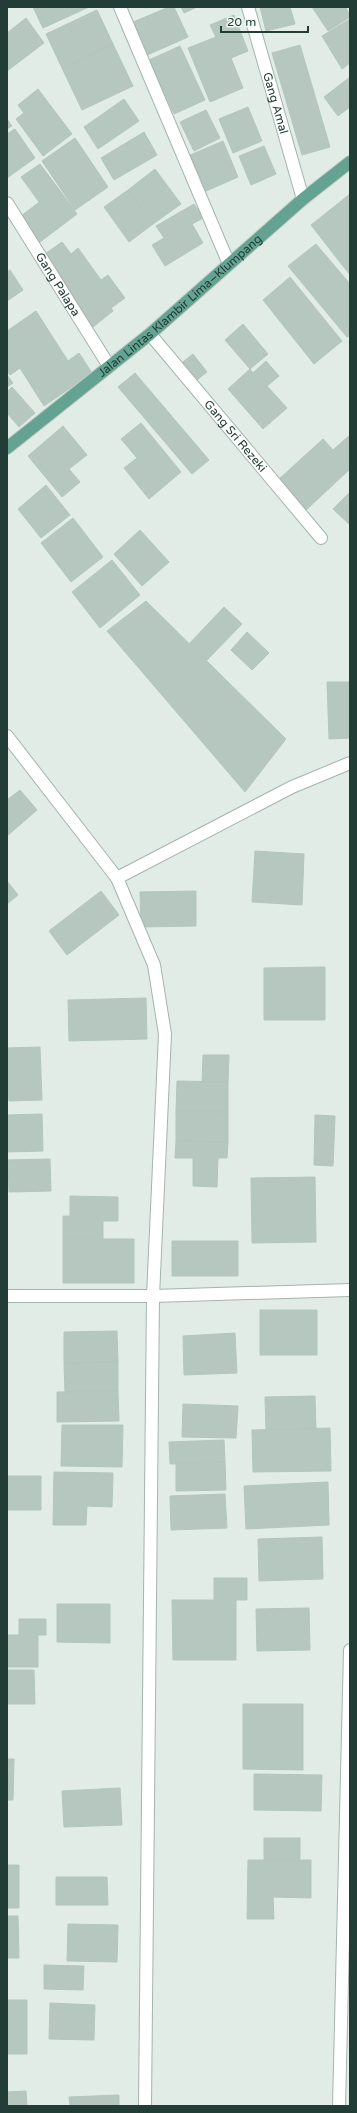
<svg xmlns="http://www.w3.org/2000/svg" width="357" height="2113" viewBox="0 0 357 2113" font-family="'Varela Round',sans-serif">
<style>
.building{fill:#b6c7c0;stroke:#b3c6be}
.lines{fill:none;stroke-linecap:round;stroke-linejoin:round}
.minor-casing{stroke:#a4b4ae;stroke-width:14}
.major-casing{stroke:#c1c9c6;stroke-width:14}
.minor{stroke:#fff;stroke-width:12}
.major{stroke:#64a391;stroke-width:12}
.labels{text-anchor:middle;dominant-baseline:central;stroke-width:3.5;stroke-linejoin:round;paint-order:stroke}
.street-label{font-size:12px;fill:#213d35;stroke:#f1f8f5}
</style>
<rect width="100%" height="100%" fill="#e1ece7"/>
<path class="building" d="M33 7H89L43 28Z
M169 7H174L188 37 145 56 131 23Z
M181 7H197L184 13Z
M260 7H290L295 24 266 31Z
M312 7H346L350 17 328 31Z
M97 10 113 44 62 68 46 34Z
M234 15 248 51 231 58 243 88 210 102 188 48 216 37 210 25Z
M26 18 44 43 7 71V33Z
M350 19V63L342 69 322 36Z
M113 44 133 86 82 110 62 68Z
M300 45 330 147 302 155 272 53Z
M180 46 205 100 174 114 149 60Z
M350 77V107L338 116 324 97Z
M38 89 72 134 43 156 16 119 24 113 18 105Z
M124 99 139 121 98 149 84 127Z
M248 107 262 141 233 153 219 119Z
M206 110 220 138 194 151 180 122Z
M7 119 12 126 7 129Z
M15 129 35 158 7 178V134Z
M144 132 157 155 114 180 101 158Z
M75 138 108 187 75 210 42 161Z
M223 141 238 177 204 192 188 156Z
M264 146 276 174 251 185 239 156Z
M40 164 58 188 39 202 21 177Z
M155 169 181 204 153 224 128 190Z
M58 188 77 214 36 245 17 219Z
M128 190 153 224 129 242 104 207Z
M350 194V275L311 225Z
M194 204 203 218 192 224 203 243 165 266 152 245 164 238 156 226Z
M62 242 71 254 78 248 101 280 108 275 125 298 111 308 113 311 93 327 42 256Z
M316 244 350 284V335L347 337 288 266Z
M10 270 23 290 7 301V272Z
M290 277 342 341 314 364 263 300Z
M36 311 68 361 79 353 92 373 44 406 20 368 10 375 7 371V331Z
M243 324 268 354 250 369 225 340Z
M193 354 207 372 193 383 179 365Z
M266 361 279 376 267 386 287 408 263 429 228 389 250 369 253 373Z
M135 373 209 460 192 474 118 387Z
M7 375 13 383 7 387Z
M12 387 35 413 19 427 7 413V392Z
M141 423 181 472 149 499 124 468 137 458 121 439Z
M63 426 87 455 69 469 80 482 62 497 28 456Z
M350 435V469L305 511 278 480 323 439 333 450Z
M46 485 70 515 41 538 18 509Z
M350 492V525L333 509Z
M73 518 103 557 71 582 41 543Z
M140 530 169 562 142 586 114 554Z
M112 560 140 595 100 628 72 592Z
M146 601 286 739 245 792 107 631Z
M224 607 242 624 206 661 189 644Z
M247 632 269 653 252 670 231 650Z
M327 682H350V738L329 739Z
M20 790 37 810 7 836V800Z
M255 851 304 854 302 905 252 902Z
M7 881 18 895 7 904Z
M101 891 119 915 67 955 49 931Z
M196 891V926L141 927 140 892Z
M325 967V1020H264V968Z
M146 998 147 1039 69 1041 68 1000Z
M40 1047 42 1100 9 1101 7 1079 8 1048Z
M203 1055H229L228 1082H202Z
M177 1081 228 1082V1112L176 1111Z
M176 1111 228 1112V1142L176 1141Z
M42 1114 43 1151 7 1152V1115Z
M315 1115 335 1116 333 1166 314 1165Z
M176 1141 228 1142 227 1158H218L217 1187 193 1186V1158H175Z
M50 1159 51 1191 9 1192 8 1160Z
M315 1177 316 1242 252 1243 251 1178Z
M70 1196 118 1197V1221H103V1239H63V1216H70Z
M63 1239H134V1283H63Z
M172 1241H238V1276H172Z
M260 1310H317V1355H260Z
M117 1331 118 1362 64 1363V1332Z
M235 1333 237 1373 184 1375 183 1336Z
M118 1362V1391L65 1392 64 1363Z
M118 1391 119 1421 57 1422V1392Z
M315 1396 316 1429 266 1430 265 1397Z
M183 1404 238 1406 236 1438 182 1437Z
M62 1425H123L122 1467 61 1466Z
M330 1428 331 1471 253 1472 252 1430Z
M224 1440 225 1462 170 1464 169 1442Z
M225 1462 226 1490 176 1491V1463Z
M54 1472 113 1473 112 1507 87 1506 86 1525H53Z
M7 1476H41V1510H7Z
M328 1482 329 1525 246 1529 244 1486Z
M225 1494 227 1528 171 1530 170 1496Z
M322 1537 323 1579 259 1581 258 1539Z
M214 1578H247V1600H236V1660H173L172 1600H214Z
M57 1604H110V1643L57 1642Z
M309 1608 310 1650 257 1651 256 1609Z
M19 1619H46V1635H38V1667H7V1635H19Z
M7 1670H34L35 1704H7Z
M243 1704H303V1770L243 1769Z
M7 1759H14L13 1800H7Z
M254 1774 322 1775 321 1811 254 1810Z
M120 1788 122 1825 64 1827 62 1791Z
M264 1838H300V1860H264Z
M248 1860H311V1898L273 1897 274 1919H247Z
M7 1865H19V1908H7Z
M56 1877H107L108 1905H56Z
M7 1916H18L19 1958H7Z
M68 1924 118 1925 117 1962 67 1961Z
M44 1965 84 1966 83 1990 44 1989Z
M7 2000H27V2054H7Z
M50 2003 95 2005 94 2040 49 2039Z
M26 2091 27 2106H7V2092Z
M119 2095V2106H70L69 2097Z"/>
<g class="lines">
<g class="minor-casing">
<g id="minor">
<path d="M120 7 229 264"/>
<path id="s1" d="M248 7 303 199"/>
<path id="s2" d="M7 203 109 366"/>
<path id="s3" d="M150 334 321 538"/>
<path d="M7 736 117 878 154 965 165 1034 153 1296 145 2106"/>
<path d="M117 878 292 787 350 763"/>
<path d="M7 1296H153L350 1290"/>
<path d="M339 2106 350 1650"/>
</g>
</g>
<g class="major-casing">
<g id="major">
<path id="s4" d="M7 448 150 334 303 199 350 162"/>
</g>
</g>
<use href="#minor" class="minor"/>
<use href="#major" class="major"/>
</g>
<g class="labels">
<g class="street-label">
<text stroke="none"><textPath href="#s1" startOffset="100">Gang Amal</textPath></text>
<text stroke="none"><textPath href="#s2" startOffset="96">Gang Palapa</textPath></text>
<text stroke="none"><textPath href="#s4" startOffset="224">Jalan Lintas Klambir Lima–Klumpang</textPath></text>
<text stroke="none"><textPath href="#s3" startOffset="133">Gang Sri Rezeki</textPath></text>
</g>
</g>
<rect width="357" height="2113" fill="none" stroke="#213d35" stroke-width="16"/>
<path d="M221 26v6h87v-6" fill="none" stroke="#213d35" stroke-width="2"/>
<text x="227" y="26" font-size="12" fill="#213d35" stroke="#f1f8f5" stroke-width="3" paint-order="stroke">20 m</text>
</svg>
